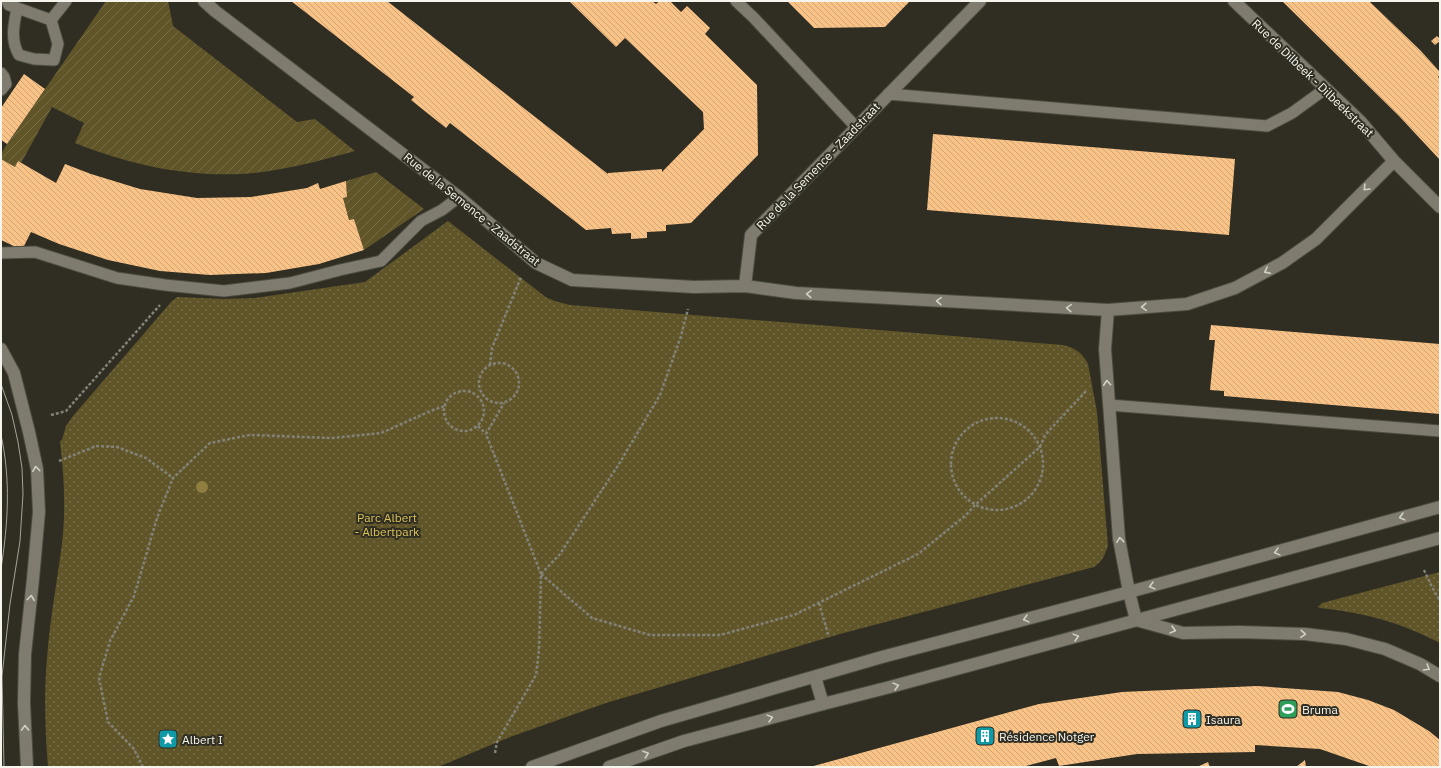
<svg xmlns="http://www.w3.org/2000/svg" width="1441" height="768" viewBox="0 0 1441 768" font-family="'IBM Plex Sans',sans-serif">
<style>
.park{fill:url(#park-dots)}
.garden{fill:url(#garden-furrows)}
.building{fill:url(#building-back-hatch)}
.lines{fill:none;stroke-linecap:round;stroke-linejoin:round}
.lane-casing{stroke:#4d4c42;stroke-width:13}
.street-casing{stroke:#4d4c42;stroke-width:14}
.secondary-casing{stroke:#4d4c42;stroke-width:14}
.path{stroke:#838278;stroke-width:2.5;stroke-dasharray:3 2;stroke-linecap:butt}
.lane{stroke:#7f7c6f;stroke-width:11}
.street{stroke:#7f7c6f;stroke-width:12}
.secondary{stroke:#7f7c6f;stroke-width:12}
.tram{stroke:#a5a49a;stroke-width:1}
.tree{fill:#8e7f40}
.oneway{stroke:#d2d1c7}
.labels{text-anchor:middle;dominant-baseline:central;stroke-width:4;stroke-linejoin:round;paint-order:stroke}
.street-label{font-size:12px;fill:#f6f5ed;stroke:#302e23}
.park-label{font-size:12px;fill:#dac257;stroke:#302e23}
.poi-label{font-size:12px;fill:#f6f5ed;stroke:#302e23;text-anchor:start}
</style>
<defs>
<pattern id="park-dots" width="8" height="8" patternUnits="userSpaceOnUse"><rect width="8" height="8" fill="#605528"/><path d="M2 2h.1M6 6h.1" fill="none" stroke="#776e48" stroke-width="1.8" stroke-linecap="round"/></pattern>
<pattern id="garden-furrows" width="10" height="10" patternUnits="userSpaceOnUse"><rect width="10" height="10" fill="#605528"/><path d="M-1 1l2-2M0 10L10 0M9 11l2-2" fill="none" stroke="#776e48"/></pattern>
<pattern id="building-back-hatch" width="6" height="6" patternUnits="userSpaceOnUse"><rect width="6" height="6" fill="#f9c286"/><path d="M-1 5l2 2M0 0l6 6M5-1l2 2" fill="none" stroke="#cda476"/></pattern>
</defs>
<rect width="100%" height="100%" fill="#302e23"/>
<path class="park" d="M448 221 547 298 558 302 570 305 1063 345C1075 348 1082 352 1088 364L1097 412 1108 546C1104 556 1103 561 1094 567L840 634 606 703 510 737 438 767H48C45 731 44 694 47 658 50 619 57 582 62 544 66 509 64 475 60 441L62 440 66 426 73 416 172 301 177 297 224 299 255 298 365 282Z
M1440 572V643C1400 622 1365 613 1320 608L1318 607 1322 603Z"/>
<path class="garden" d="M106 1H168L173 26 297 122 315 119 355 151C329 158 302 166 275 170 208 182 137 168 75 143L84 123 52 107 21 163 18 161 15 167 1 159V154L7 144Z
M376 172 424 209 364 250 354 219 349 220 343 198 347 197 346 181Z"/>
<path class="building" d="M291 1H387L608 174V173L662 169V172L704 129 703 112 625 38 616 47 569 1H652L656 4 659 1H670L681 12 687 6 710 28 705 34 757 85 758 155 691 223 666 225V231L647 232V238L631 239V233L612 234 611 228 586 230 450 123 446 128 411 100 414 97Z
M787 1H910L885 27 814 28Z
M1282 1H1369L1420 50 1440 72V75L1438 77 1440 79V160L1399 116Z
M1437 36 1440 39V41L1435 45 1431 41Z
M24 74 45 89 7 144 1 140V108Z
M933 134 1235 159 1229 235 927 210Z
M1 159 15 167 18 161 56 183 65 164 91 174 140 189 197 198 251 197 307 188 318 183 320 189 346 181 347 197 343 198 349 220 354 219 364 250 319 264 266 273 210 275 160 271 108 260 59 244 31 232 22 250 1 240Z
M1211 325 1440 344V414L1224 396V391L1210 390 1215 340H1209Z
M1257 686 1338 692 1368 700 1394 710 1429 731 1440 740V767H1372L1320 749 1255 745V752L1137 754 1059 766 1056 758 1022 767H810L1039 704 1122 692Z
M1305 760 1306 767H1296Z
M1208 762 1210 767H1197Z"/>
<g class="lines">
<g class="lane-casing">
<path id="lane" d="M7 1 9 5 51 20 66 1
M736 1 754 18 856 127
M17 8C14 24 10 40 19 55L34 59 54 60 58 44 51 20
M1 73 4 77 6 84 1 90
M888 94 1267 126 1292 113 1325 89
M1 253 35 252 117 278 165 285 224 291 290 283 340 270 381 261 421 221 442 210 459 197
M1109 405 1440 431"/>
</g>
<g class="street-casing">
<path id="street" d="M204 1 215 11 459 197 536 263 572 280 694 287 745 286 796 293 1108 310 1187 304 1235 288 1282 263 1316 239 1394 161
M1234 1 1360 121 1394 161 1440 207
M745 286 751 235 980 1
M1108 310 1105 349 1119 539 1129 592 1136 620 1183 633 1239 632 1305 634 1346 639 1385 649 1420 664 1440 676
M815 677 823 704"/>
</g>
<g class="secondary-casing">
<path id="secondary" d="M1 349 14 373 29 432 37 469 39 512 33 579 25 654 24 703 27 767
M532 767 661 721 882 657 1129 592 1440 507
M609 767 684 741 823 704 890 687 1440 538"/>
</g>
<path class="path" d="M479 383a20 20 0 1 1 40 0a20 20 0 1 1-40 0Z
M490 365 492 348 521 277
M444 411a20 20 0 1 1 40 0a20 20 0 1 1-40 0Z
M51 415 66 411 160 305
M951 464a46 46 0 1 1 92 0a46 46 0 1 1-92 0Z
M478 426 486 434
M59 461 96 446 117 447 146 458 173 478
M1424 570 1432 587 1440 601
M541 574 592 618 650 635H720L794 615 918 554 965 516 975 505 1040 447 1045 435 1087 390
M541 574 560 554 619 464 660 395 681 336 688 309
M819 603 829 637
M495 753 497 742 536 675 539 650 541 574 486 434 504 403
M143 767 134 749 108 722 99 678 110 641 134 596 157 518 173 478 210 443 250 435 331 438 381 433 433 410 445 406"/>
<use href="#lane" class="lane"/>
<use href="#street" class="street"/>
<use href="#secondary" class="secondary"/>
<path class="tram" d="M1 384 12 415 18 442 22 468 23 494 20 541 10 604 2 676 4 767
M1 435C11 480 8 524 1 569"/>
</g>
<circle class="tree" cx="202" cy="487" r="6"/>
<defs><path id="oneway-chevron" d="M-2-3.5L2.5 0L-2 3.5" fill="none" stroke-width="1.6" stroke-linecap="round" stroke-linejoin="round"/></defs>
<g class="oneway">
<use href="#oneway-chevron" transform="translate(1366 188) rotate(134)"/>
<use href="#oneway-chevron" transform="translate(1267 271) rotate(153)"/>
<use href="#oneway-chevron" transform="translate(809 294) rotate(-177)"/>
<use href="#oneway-chevron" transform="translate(939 301) rotate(-177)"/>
<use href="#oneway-chevron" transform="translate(1144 307) rotate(176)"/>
<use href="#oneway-chevron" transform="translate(1069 308) rotate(-177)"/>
<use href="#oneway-chevron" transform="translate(1107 383) rotate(-94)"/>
<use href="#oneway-chevron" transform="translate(36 469) rotate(-97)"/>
<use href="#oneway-chevron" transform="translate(1402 517) rotate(165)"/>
<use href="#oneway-chevron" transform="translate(1120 540) rotate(-96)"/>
<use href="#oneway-chevron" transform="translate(1277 552) rotate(165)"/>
<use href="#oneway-chevron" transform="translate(1152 586) rotate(165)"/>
<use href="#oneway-chevron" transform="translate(31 598) rotate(-83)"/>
<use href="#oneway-chevron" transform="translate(1026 619) rotate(165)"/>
<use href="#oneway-chevron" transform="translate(1173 630) rotate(15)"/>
<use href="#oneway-chevron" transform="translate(1303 634) rotate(4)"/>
<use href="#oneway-chevron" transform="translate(1076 637) rotate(-15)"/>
<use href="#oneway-chevron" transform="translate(1427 668) rotate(30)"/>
<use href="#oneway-chevron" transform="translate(896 686) rotate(-15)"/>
<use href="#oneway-chevron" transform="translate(770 718) rotate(-15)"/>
<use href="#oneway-chevron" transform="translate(25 728) rotate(-92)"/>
<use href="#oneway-chevron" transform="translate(646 754) rotate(-19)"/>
</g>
<defs>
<g id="stadium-square" transform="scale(1)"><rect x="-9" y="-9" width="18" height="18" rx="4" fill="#2e9e5b" stroke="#302e23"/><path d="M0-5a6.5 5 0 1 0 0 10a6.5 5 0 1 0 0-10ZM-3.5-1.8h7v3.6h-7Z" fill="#fff"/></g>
<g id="building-square" transform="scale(1)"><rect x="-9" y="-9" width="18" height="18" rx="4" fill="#0f9aa8" stroke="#302e23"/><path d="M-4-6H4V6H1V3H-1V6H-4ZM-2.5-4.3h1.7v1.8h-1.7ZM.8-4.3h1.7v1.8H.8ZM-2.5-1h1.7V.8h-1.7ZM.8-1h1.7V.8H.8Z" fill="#fff"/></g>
<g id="sight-square" transform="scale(1)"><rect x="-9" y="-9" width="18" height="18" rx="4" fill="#0f9aa8" stroke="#302e23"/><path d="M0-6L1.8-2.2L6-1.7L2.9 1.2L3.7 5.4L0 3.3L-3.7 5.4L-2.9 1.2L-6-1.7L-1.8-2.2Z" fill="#fff"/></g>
</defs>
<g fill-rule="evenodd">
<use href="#stadium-square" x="1288" y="709"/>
<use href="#building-square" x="1192" y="719"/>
<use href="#building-square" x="985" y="736"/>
<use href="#sight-square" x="168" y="739"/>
</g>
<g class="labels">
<g class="street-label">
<text transform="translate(1313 78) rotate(44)">Rue de Dilbeek - Dilbeekstraat</text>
<text transform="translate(818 166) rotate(-46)">Rue de la Semence - Zaadstraat</text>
<text transform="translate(472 209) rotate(39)">Rue de la Semence - Zaadstraat</text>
</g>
<g class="park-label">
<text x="387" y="517">Parc Albert<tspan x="387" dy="14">- Albertpark</tspan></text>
</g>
<g class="poi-label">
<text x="1302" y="709">Bruma</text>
<text x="1206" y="719">Isaura</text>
<text x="999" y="736">Résidence Notger</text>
<text x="182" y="739">Albert I</text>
</g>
</g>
<rect width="1441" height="768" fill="none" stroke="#f6f5ed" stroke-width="4"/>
</svg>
